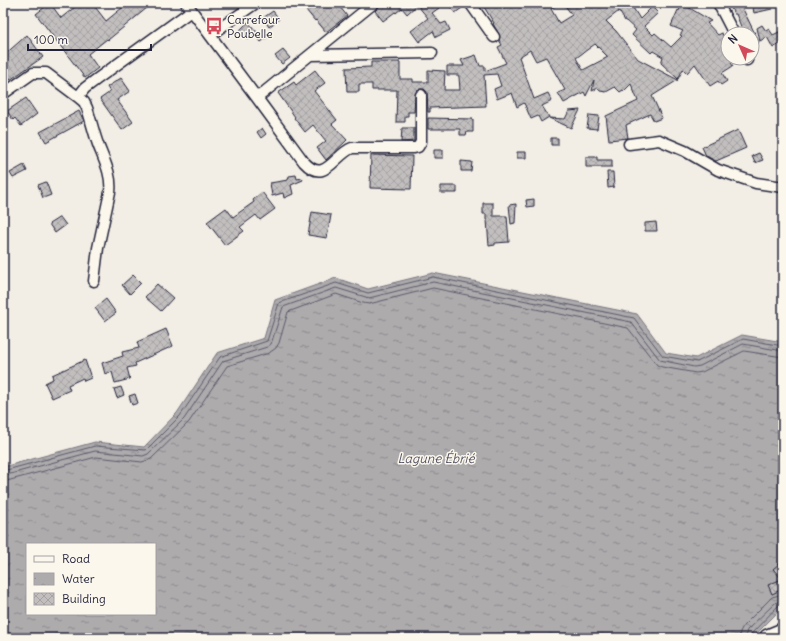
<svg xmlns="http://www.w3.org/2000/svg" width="786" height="641" viewBox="0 0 786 641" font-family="Delius,sans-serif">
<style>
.water{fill:url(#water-ripples);stroke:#76747f;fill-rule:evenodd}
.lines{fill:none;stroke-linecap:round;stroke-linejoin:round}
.shore{stroke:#5a5969;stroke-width:1}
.building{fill:url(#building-cross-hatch);stroke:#22223b;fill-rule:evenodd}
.street-casing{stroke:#22223b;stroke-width:13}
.street{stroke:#fbf7ec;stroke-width:10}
.labels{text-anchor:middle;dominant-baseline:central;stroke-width:3;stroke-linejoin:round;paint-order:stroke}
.poi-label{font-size:12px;fill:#22223b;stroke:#fbf7ec;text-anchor:start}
.water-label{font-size:13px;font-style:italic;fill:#535263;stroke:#fbf7ec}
</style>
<defs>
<pattern id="water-ripples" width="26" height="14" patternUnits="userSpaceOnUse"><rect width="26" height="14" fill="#aeabad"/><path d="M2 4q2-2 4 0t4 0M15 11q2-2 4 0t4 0" fill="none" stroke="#8d8b8e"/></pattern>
<pattern id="building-cross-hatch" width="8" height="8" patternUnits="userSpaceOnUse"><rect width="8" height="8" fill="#c2bebe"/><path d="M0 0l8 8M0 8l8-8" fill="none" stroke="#a6a3a4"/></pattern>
</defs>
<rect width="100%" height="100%" fill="#f2eee5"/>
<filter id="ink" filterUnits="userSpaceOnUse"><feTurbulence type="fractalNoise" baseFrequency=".025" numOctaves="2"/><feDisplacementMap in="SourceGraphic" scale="8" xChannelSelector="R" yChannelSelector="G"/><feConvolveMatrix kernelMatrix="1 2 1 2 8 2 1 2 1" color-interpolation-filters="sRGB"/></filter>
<g filter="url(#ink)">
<path class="water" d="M433 273 637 314 666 353 696 358 742 335 783 342V607L752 638H3V467L95 442 144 447 177 413 217 353 264 338 275 300 336 278 368 289ZM27 544H155V614H27Z"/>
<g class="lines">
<path class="shore" d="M3 471 95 446 146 450 180 416 220 357 267 341 279 303 336 283 368 293 433 277 634 318 663 356 697 362 743 339 783 346
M3 476 95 451 143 456 148 454 184 419 223 361 267 347 271 344 283 307 336 288 369 298 433 282 631 322 660 360 694 367 700 366 743 344 783 351
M3 482 96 457 142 462 151 459 189 422 227 366 269 353 276 348 279 343 288 312 336 294 363 303 369 304 433 288 628 328 657 365 662 367 696 373 702 372 744 351 783 357
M739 638 740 632 743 626 772 597 783 594
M745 638 747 630 775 603 783 600
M750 638 751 634 778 606 783 605"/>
</g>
<path class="building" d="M50 3 61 18 80 3H92L106 21 128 3H153L108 40 107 39 88 54 98 68 85 78 36 14Z
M314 3H337L347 16 326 32 316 20 315 21 306 10Z
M380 3H437L439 8 432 13 441 24 446 22 450 30 436 37 433 31 419 42 411 31 428 18 417 5 407 14 402 8 396 13 395 12 383 21 375 11 378 8Z
M447 3H458L462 8 455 13Z
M491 3H559L551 9 559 23 572 15 563 3H587L590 6 595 3H630L640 19 652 7 658 13 644 26 653 35 655 33 671 47 682 36 680 35 683 31 671 26 678 10 679 11 682 3H688V7L711 21 707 23 718 35 722 33 728 51V58L740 59 731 63 733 66 722 73 727 81 721 85 718 81 710 86 695 64 687 73 683 69 678 79 661 63 663 57 653 51 651 53 632 35 636 30 626 21H625L619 11 606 21 616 31 638 59 678 80 652 96 662 118 654 121 650 114 626 125 628 138 609 140 606 116 638 101 631 84 624 91 623 90 620 92 615 87 606 92 600 91 598 88 592 91 594 80 586 96 584 92 564 103 558 93 565 90 546 57 536 61 530 50 519 57 534 99 548 93 552 101 542 106 549 117 541 122 538 116 531 119 524 103 517 107 512 93 497 99 494 89 501 86 497 74 484 75 486 106 430 108V112H428L427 92 424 89H421L417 90 415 95 414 112H408V116H405V122H396L397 90H372V84H359V92H347L346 68 371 67V62H400V79H413V82H428V70L445 71 444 90H460L459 77 458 75H447V66H464L461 60 476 55 480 66H485V71L506 63 498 47 502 45 499 40V34L493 24 494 23 484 7ZM595 44 608 57 583 70 576 58Z
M740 3 759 42 752 47V34H744L736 14H734L731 8Z
M752 3H771L772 9 754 13Z
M273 11 279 19 269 27 263 18Z
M248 22 257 32 248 40 240 30Z
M762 25 766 31 769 29 773 35 783 30V42L773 48 767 37 760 41 757 28Z
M265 30 269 36 261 42 257 36Z
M27 35 43 57 10 80 3 70V56Z
M283 50 290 58 282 64 275 56Z
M315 70 325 83 314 91 337 120 332 124 347 140 326 160 317 148 326 141 313 125 305 132 294 118 295 117 278 93 294 82 296 85Z
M121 78 130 91 117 100 133 122 122 130 100 99 110 92 107 87Z
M26 98 37 114 21 126 15 118 13 120 7 111Z
M580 110 571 128 549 118 565 119 569 111Z
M79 111 84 121 46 142 40 132Z
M589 115 599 116 597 129 587 128Z
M428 118 473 119V132H467L466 135H460V129H428Z
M262 128 266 134 261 138 257 132Z
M402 128H414V141L401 142Z
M738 130 746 148 716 161 706 156 702 147Z
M551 138H558V145H551Z
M434 150H443V158H434Z
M517 152H526V158H517Z
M759 153 763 160 755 163 752 156Z
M371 155 412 156 411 189 370 188Z
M586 157H597V160H612V167H586Z
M461 161 472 162 471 171H461Z
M24 165 27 171 13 178 10 173Z
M607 172H613L614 187 608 188Z
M296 175 297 179 302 178 303 180 291 185 293 194 284 198 283 193 272 196 270 183 288 180 289 176Z
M46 182 51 195 43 198 38 185Z
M441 186H457V193H441Z
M262 192 275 209 260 220 256 215 240 227 244 231 225 245 207 222 226 208 233 217 254 202 253 200Z
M534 199V206L527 207 526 200Z
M483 203H493V216H507L509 242 495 243V245L489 246 487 220H486V214H483Z
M516 204 515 223 511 224 509 205Z
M312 212 331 215 327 238 308 235Z
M60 217 66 225 55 233 49 224Z
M656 222 657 231H645V223Z
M133 275 141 283 130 294 122 285Z
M157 284 173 298 161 311 145 297Z
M106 299 116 313 105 321 95 308Z
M166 329 173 346 135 363 136 366 127 368 130 379 115 383 112 372 105 374 102 363 123 356 122 352 139 348 137 342Z
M85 360 91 378 84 381 83 378 68 385 70 390 52 398 45 383 53 379 52 375Z
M121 387 124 395 117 398 114 389Z
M135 394 138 403 132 405 129 396Z
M780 563 783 566V589L772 594 768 585 782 579 773 569Z"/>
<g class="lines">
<g class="street-casing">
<path id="street" d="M186 3 257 98 304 162C325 185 334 155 352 148H414L418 147 421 142V95
M470 3 494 37
M718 3 734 34
M210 35 256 3
M310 55 432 53
M746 58 747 60
M3 94 33 73H46L78 97
M257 98 374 3
M629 144 659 140 685 151 718 170 756 183 783 187
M94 281 98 248 110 192C112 176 105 162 99 147 94 134 91 120 87 108L84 102 78 97 85 88 97 79 191 11
M766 635 783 628"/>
</g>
<use href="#street" class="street"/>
</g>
</g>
<defs>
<g id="bus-bare" transform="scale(1.38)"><path d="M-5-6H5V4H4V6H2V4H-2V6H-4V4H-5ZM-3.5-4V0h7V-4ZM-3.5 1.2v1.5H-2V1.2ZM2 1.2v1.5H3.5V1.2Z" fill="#d1495b" stroke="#fbf7ec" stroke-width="2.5" paint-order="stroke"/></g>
</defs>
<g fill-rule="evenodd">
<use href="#bus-bare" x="214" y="26"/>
</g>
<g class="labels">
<g class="poi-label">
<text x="227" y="19">Carrefour<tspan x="227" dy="14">Poubelle</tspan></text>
</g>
<g class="water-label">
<text x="436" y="458">Lagune Ébrié</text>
</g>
</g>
<rect width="786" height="641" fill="none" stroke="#fbf7ec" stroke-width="16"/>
<rect x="8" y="8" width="770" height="625" fill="none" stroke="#22223b" stroke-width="1.5" filter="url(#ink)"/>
<rect x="26" y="543" width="130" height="72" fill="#fbf7ec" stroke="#a4a2a5"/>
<rect x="34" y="556" width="20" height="6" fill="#fbf7ec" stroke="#a4a2a5"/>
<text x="62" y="563" font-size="12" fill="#22223b">Road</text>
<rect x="34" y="573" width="20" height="12" fill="url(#water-ripples)" stroke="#a4a2a5"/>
<text x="62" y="583" font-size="12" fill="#22223b">Water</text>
<rect x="34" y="593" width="20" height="12" fill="url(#building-cross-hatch)" stroke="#a4a2a5"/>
<text x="62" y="603" font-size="12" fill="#22223b">Building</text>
<g transform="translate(740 46) rotate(315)"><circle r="19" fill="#fbf7ec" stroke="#a4a2a5"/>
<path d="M0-3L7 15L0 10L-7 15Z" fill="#d1495b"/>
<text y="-6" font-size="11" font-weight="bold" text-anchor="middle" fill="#22223b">N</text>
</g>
<path d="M28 44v6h123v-6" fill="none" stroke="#22223b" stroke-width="2"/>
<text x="34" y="44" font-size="12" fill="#22223b" stroke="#fbf7ec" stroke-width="3" paint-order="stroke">100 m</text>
</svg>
